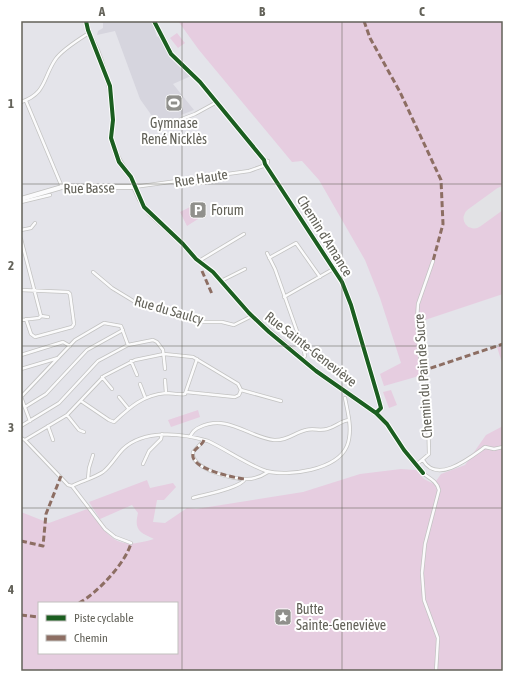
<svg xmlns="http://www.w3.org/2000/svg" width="524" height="692" viewBox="0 0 524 692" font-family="'Asap Condensed',sans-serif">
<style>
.education{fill:#d6d5de}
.green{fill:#e6cde0;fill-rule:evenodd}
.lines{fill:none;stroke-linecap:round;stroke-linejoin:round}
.runway{stroke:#e2e2e5;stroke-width:21}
.street-casing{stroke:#c3c3c2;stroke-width:4}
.secondary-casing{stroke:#c2c2c1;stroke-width:5.5}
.street{stroke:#fbfbfc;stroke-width:2.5}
.secondary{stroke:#fbfbfc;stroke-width:4}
.quiet{stroke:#8d6e63;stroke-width:3;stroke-dasharray:6 3;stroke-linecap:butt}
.cycleway-casing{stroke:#fff;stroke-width:6}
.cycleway{stroke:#1b5e20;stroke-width:4}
.grid{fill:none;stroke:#636259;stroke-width:1;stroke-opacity:0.55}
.labels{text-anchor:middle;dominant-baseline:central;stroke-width:4;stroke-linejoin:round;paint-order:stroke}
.poi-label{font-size:14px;fill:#636259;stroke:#fff;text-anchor:start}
.street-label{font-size:14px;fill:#636259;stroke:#fff}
.neatline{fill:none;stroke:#636259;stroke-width:1.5}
.grid-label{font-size:13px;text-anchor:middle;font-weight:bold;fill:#636259}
</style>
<rect width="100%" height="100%" fill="#e4e4ea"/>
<path class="education" d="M97 21H152L157 37 159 36 169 54 191 76 173 84 194 110 181 115 182 118 178 120 175 118 171 120 172 124 162 130 140 99 115 31 97 35 98 31 103 28V23Z"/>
<path class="green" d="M178 21H503V294L416 323 419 376 384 386 380 374 401 363 380 298 365 260 319 180 302 161 292 162 199 50Z
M177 33 185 43 178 48 170 38Z
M192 206 198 219 187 226 180 212Z
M503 345V366L497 347Z
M391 390 397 405 389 408 383 392Z
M198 410 200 417 171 427 168 420Z
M503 426V671H62L53 669V671H21V512L49 523 90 508C109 538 115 551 154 539 139 532 134 530 138 513L132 505 100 519 89 502 147 480 150 488 173 483 176 487 164 500H157L153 522 165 523 187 508 196 509 303 492 360 474 401 469 416 470 424 479 434 484 441 474 465 465 486 435ZM39 603H177V653H39Z"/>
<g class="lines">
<path class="runway" d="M474 218 503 197"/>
<g class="street-casing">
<path id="street" d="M154 21 171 54 200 82 264 160 265 164 342 282 351 305 378 397 381 408 376 413
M26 101 62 187
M21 102C46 94 43 78 55 60 60 52 81 38 89 33 103 54 111 91 113 116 113 124 110 132 112 140 116 159 129 170 134 187L249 171 266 165
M174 122 195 114 217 102
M264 160 268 161 267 165
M21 202 50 195
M21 230 31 228 35 223
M21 239 41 316
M267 253 275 269 304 351 305 356 303 359
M269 258 296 243 320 277
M199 261 244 234
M93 272 112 288 135 302 203 322H222L234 325 252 316
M221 281 245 269
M21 290 68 292 70 294 74 324 72 327 35 337 31 334 26 319
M284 297 335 268
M21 320 39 318 41 316 48 317
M21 355 63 342 70 346
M131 361 137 375
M21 369 58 358
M102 377 112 389
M165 380 166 393
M140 384 145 397
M241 390 281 401
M21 397 75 340 104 323 121 326 128 345
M21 397 30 421
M119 397 128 408
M81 401 109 420 114 422C130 407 143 395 166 393 172 393 179 395 185 394L197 359
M25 407 46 394 87 350 123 330
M67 415 79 430 84 432
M21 426 59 403 98 361 128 345 153 340 157 342 163 350 165 369
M48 426 53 440
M190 437C192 432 195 429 200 427 228 414 248 437 274 440 287 441 294 433 306 430 313 428 320 431 327 429 336 427 340 421 349 420
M21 438 25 440 68 485 72 486 105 529 115 537 131 543
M25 440 67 415 104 376 135 360 164 354 193 357 238 384 241 390 239 395 235 397 186 392
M204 440 193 452C190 469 234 480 247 479 254 479 262 476 268 472
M423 460C437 485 471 457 485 447L494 449 503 447
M143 464 149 451 161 439 162 434
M416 465C420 476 436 477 439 490L425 544 422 573 424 600 438 638 436 671
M416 465 429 454 428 411 419 349 417 319 418 304 433 261
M88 479 89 468 93 455
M72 486C82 481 94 478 103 472 111 466 116 456 123 449 144 429 182 433 208 441 227 450 246 464 266 471 288 477 337 470 347 446 353 431 348 413 345 398
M193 498C203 495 241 488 245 479"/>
</g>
<g class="secondary-casing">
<path id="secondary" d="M86 21 89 33
M21 199 62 187H134L140 200 149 213 183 244 196 259 213 272 252 316 316 371 376 413 387 424 404 450 416 465"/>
</g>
<use href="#street" class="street"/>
<use href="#secondary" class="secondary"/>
<path class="quiet" d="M364 21 370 38 400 92 441 180 443 224 433 261
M202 271 212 294
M422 371 503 344
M204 440C202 446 194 448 193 454 190 469 235 478 245 479
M21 541 43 546 46 514 61 476
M79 603C96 594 126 563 131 543
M21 615 39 617"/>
<g class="cycleway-casing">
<path id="cycleway" d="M86 21 88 30 110 86 113 120 111 138 119 162 131 177 144 207 183 244 196 259 213 272 249 313 269 332 316 371 376 413 387 424 404 450 423 473
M154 21 171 54 200 82 264 160 265 164 342 282 351 305 378 397 381 408 376 413"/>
</g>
<use href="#cycleway" class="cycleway"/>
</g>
<path class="grid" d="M182 21V671M342 21V671M21 184H503M21 346H503M21 508H503"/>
<defs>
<g id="stadium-square" transform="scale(0.9)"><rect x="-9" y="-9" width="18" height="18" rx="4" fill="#90908c" stroke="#fff"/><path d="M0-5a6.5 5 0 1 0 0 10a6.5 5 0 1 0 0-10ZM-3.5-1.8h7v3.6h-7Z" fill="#fff"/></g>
<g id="parking-square" transform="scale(0.9)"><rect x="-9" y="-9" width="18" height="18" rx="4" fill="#90908c" stroke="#fff"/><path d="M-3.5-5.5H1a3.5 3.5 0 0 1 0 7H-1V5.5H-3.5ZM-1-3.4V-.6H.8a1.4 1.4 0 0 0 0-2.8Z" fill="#fff"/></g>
<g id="sight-square" transform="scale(0.9)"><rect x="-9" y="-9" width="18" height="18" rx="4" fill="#90908c" stroke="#fff"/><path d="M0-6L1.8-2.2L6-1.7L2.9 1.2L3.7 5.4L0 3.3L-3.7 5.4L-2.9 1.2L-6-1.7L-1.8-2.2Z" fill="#fff"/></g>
</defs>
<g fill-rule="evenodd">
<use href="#stadium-square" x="174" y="103"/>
<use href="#parking-square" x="198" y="210"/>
<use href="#sight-square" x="283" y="617"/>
</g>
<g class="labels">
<g class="poi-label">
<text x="174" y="123" text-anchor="middle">Gymnase<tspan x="174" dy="16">René Nicklès</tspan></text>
<text x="211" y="210">Forum</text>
<text x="296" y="609">Butte<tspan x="296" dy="16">Sainte-Geneviève</tspan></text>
</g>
<g class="street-label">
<text transform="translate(201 178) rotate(-9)">Rue Haute</text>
<text transform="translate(89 188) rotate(-1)">Rue Basse</text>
<text transform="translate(325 236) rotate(58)">Chemin d'Amance</text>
<text transform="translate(169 310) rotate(16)">Rue du Saulcy</text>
<text transform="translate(311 349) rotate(38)">Rue Sainte-Geneviève</text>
<text transform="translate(423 376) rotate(-94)">Chemin du Pain de Sucre</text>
</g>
</g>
<rect width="524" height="692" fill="none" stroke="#ffffff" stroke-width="44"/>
<rect x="38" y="602" width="140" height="52" fill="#ffffff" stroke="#c1c0bd"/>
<rect x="46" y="615" width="20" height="6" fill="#1b5e20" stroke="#c1c0bd"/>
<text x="74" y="622" font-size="12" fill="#636259">Piste cyclable</text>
<rect x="46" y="635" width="20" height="6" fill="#8d6e63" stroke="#c1c0bd"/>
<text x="74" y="642" font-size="12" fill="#636259">Chemin</text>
<rect x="22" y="22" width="480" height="648" class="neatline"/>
<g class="grid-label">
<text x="102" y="16">A</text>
<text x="262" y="16">B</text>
<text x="422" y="16">C</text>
<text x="11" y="108">1</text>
<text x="11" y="270">2</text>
<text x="11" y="432">3</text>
<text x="11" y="594">4</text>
</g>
</svg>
